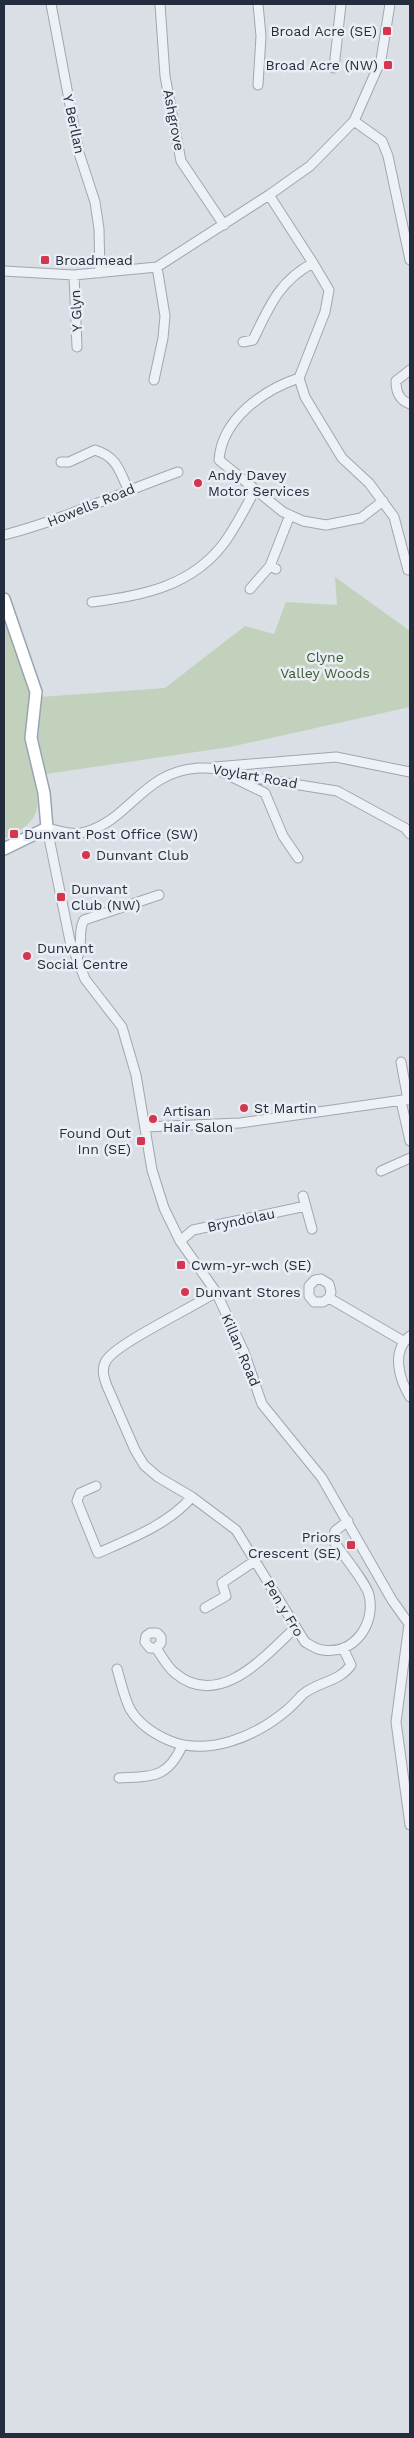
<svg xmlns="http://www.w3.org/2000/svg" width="414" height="2438" viewBox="0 0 414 2438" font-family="'Work Sans',sans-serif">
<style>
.green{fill:#c1d1bb}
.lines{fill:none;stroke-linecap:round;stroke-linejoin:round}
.minor-casing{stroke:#a0a6b0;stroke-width:11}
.major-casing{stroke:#99a4b3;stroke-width:14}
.minor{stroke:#edf0f4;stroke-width:9}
.major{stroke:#fff;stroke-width:11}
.poi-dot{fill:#d6354f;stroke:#eaeef4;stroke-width:2}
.labels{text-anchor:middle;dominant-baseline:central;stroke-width:5;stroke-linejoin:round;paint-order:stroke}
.poi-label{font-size:14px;fill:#242d3d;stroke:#eaeef4;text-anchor:start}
.street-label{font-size:14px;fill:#242d3d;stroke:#eaeef4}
.park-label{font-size:14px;fill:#395930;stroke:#eaeef4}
</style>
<rect width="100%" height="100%" fill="#dadfe6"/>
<path class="green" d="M335 577 410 631V707L230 747 46 774 34 781C44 815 33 824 4 839V618L24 676 40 697 165 688 245 626 274 634 286 602 337 605Z"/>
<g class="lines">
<g class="minor-casing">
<path id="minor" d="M51 4 79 153 95 202 99 229 100 273
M160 4 165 76 181 161 224 225
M334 68 341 4
M258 85 261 36 258 4
M354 121 382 141 388 156 410 260
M269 195 313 263 329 290 325 312 299 378 305 397 342 458 369 483 394 517 408 570
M4 271 74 275 157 267 269 195 310 166 354 121 381 60 390 4
M74 275 77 347
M243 342 253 340C269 307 279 281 313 263
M410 370 396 381C396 392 399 400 410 404
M299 378C263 390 222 419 219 460L283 512 303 521 326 525 361 518 383 501
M154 380 163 338 165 316 157 267
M61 462H69L95 450C117 457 119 470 128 489
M4 535C63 520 119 493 178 472
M270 566 290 515
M250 589 270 566 276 569
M92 602C142 596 192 586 224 543 236 527 245 508 255 490
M215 767 336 757 410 772
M232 777 265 793 283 836 298 858
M77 958C84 945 77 932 84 920L159 895
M401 1062 408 1100
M401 1101 410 1141
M145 1127 240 1123 410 1099
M381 1171 410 1158
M303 1196 312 1229
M180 1241 193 1230 306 1206
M216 1292C194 1307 115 1344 106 1361 101 1369 104 1378 107 1386L135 1450 144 1465 158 1477 192 1497 236 1530 305 1642C310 1645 317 1650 323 1650 354 1655 376 1624 369 1595 366 1582 341 1553 333 1540L335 1531 348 1521
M329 1298 331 1292 329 1284 321 1279 315 1280 309 1286V1296L314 1302H323L329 1298 403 1341
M410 1336C391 1351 399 1379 410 1397
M96 1486 80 1493 77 1501 98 1553C132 1538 167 1525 192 1497
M205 1608 226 1596 222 1583 256 1560
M409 1624 392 1600 322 1478 262 1404 244 1352 216 1292 180 1241 164 1208 152 1170 136 1075 122 1027 85 979 70 941 47 828C59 831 73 836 85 832 130 820 143 771 199 768 210 768 215 767 224 773L337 791 405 828 410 834
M409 1624 396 1722 410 1825
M156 1648H150L145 1642 146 1636 150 1633H157L161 1637V1643L156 1648C162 1656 167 1667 175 1673 219 1710 264 1657 295 1628
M117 1669C121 1682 124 1697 130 1709 139 1724 152 1733 168 1740 207 1757 255 1737 287 1710 293 1705 298 1699 303 1694 320 1681 339 1682 351 1665L343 1648
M119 1778C152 1776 167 1779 182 1746"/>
</g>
<g class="major-casing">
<path id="major" d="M4 599 36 692 31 738 44 793 47 828 4 849"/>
</g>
<use href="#minor" class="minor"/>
<use href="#major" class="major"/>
</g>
<g class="poi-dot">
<rect x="382" y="26" width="10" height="10" rx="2.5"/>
<rect x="383" y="60" width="10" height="10" rx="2.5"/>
<rect x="40" y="255" width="10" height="10" rx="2.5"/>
<circle cx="198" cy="483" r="5"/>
<rect x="9" y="829" width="10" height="10" rx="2.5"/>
<circle cx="86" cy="855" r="5"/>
<rect x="56" y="892" width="10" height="10" rx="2.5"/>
<circle cx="27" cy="956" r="5"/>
<circle cx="244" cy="1108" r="5"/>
<circle cx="153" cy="1119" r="5"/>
<rect x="136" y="1136" width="10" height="10" rx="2.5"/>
<rect x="176" y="1260" width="10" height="10" rx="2.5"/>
<circle cx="185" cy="1292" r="5"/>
<rect x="346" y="1540" width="10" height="10" rx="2.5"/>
</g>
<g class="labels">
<g class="poi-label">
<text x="377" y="31" text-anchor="end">Broad Acre (SE)</text>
<text x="378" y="65" text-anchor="end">Broad Acre (NW)</text>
<text x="55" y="260">Broadmead</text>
<text x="208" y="475">Andy Davey<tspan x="208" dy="16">Motor Services</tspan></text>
<text x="24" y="834">Dunvant Post Office (SW)</text>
<text x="96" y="855">Dunvant Club</text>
<text x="71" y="889">Dunvant<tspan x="71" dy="16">Club (NW)</tspan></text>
<text x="37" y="948">Dunvant<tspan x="37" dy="16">Social Centre</tspan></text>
<text x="254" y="1108">St Martin</text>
<text x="163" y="1111">Artisan<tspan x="163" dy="16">Hair Salon</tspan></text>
<text x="131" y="1133" text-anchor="end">Found Out<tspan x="131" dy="16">Inn (SE)</tspan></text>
<text x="191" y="1265">Cwm-yr-wch (SE)</text>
<text x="195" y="1292">Dunvant Stores</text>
<text x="341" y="1537" text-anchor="end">Priors<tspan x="341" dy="16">Crescent (SE)</tspan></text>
</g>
<g class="street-label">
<text transform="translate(174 120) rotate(79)">Ashgrove</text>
<text transform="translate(74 124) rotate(78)">Y Berllan</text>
<text transform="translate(76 311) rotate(-93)">Y Glyn</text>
<text transform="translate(91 505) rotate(-22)">Howells Road</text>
<text transform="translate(255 776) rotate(10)">Voylart Road</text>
<text transform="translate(241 1220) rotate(-12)">Bryndolau</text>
<text transform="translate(241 1350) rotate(67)">Killan Road</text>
<text transform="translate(284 1608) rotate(59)">Pen y Fro</text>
</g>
<g class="park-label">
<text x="325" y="657">Clyne<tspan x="325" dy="16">Valley Woods</tspan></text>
</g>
</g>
<rect width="414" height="2438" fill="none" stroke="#242d3d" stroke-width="10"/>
</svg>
